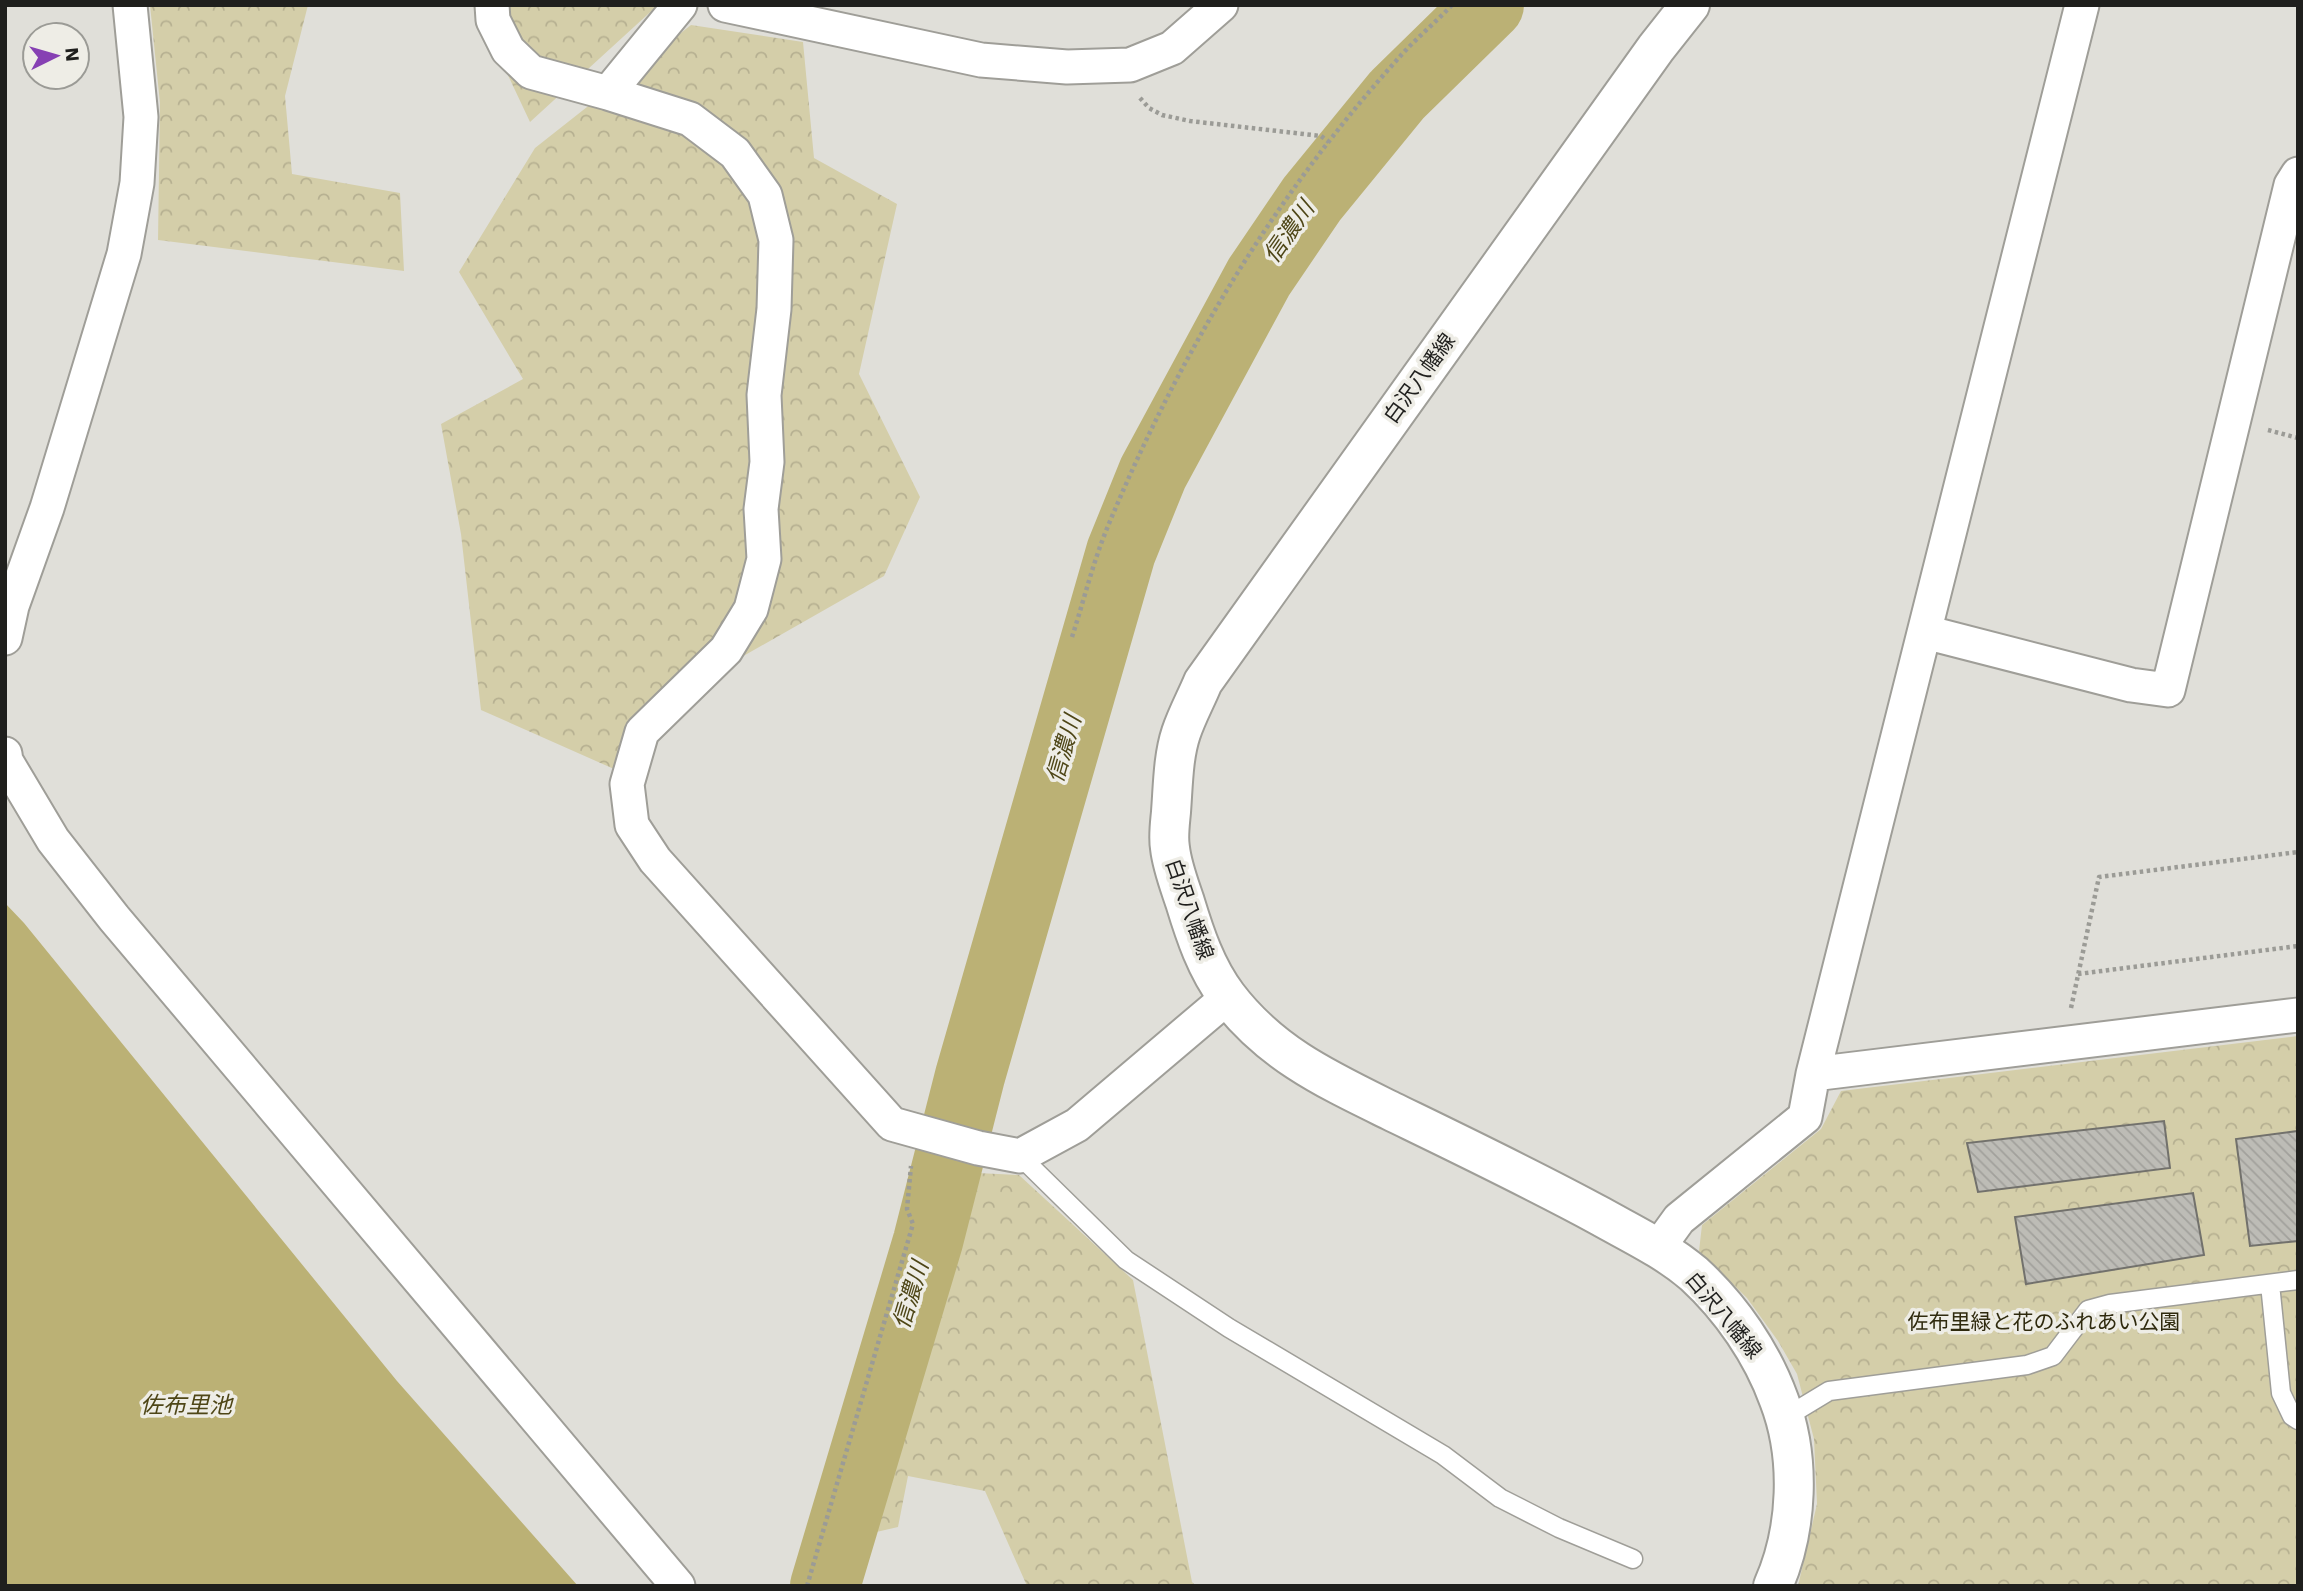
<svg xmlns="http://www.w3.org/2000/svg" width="2303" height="1591" viewBox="0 0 2303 1591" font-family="'Work Sans','Noto Sans JP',sans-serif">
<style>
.forest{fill:url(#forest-crowns)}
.water{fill:#bbb175}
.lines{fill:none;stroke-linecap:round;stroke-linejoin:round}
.river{stroke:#bbb175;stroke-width:70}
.building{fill:url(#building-back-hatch);stroke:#72716c;stroke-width:2}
.service-casing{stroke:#9f9e98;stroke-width:21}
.minor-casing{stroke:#9f9e98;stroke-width:37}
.secondary-casing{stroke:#9f9e98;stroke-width:42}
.path{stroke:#9b9b96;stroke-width:4.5;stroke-dasharray:3.5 3.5;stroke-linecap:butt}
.service{stroke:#fff;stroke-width:18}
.minor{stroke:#fff;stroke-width:33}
.secondary{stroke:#fff;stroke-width:38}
.labels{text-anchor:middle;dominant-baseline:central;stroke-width:7;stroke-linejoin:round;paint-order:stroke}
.street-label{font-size:21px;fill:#1f1f1d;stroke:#eeede6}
.park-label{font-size:21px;fill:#2f2a0e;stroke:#eeede6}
.water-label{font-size:23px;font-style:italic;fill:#4e4617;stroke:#eeede6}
</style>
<defs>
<pattern id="forest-crowns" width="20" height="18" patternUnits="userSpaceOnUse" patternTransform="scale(1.75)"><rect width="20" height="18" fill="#d4cea9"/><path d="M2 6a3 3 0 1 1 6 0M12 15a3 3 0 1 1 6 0" fill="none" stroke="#b6b091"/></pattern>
<pattern id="building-back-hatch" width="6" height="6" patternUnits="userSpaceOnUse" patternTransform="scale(1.75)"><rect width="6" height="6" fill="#bdbcb6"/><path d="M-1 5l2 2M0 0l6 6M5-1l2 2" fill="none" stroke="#a2a19c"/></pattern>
</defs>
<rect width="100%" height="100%" fill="#e0dfd9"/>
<path class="forest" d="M150 5H308L285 96 292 174 400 193 404 271 158 240 160 103Z
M475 5H658L530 122Z
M691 25 803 42 814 158 897 204 859 374 920 497 884 576 631 720 623 773 481 710 461 534 441 424 523 379 459 272 535 148Z
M2298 1036V1586H1798L1817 1504 1814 1439 1797 1374 1778 1341 1747 1298 1699 1251 1702 1225 1821 1129 1841 1091Z
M957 1172 1019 1175 1133 1280 1192 1582 1196 1586H1027L985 1491 908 1476 898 1527 846 1539 836 1586H812L866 1410Z"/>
<path class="water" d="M5 903 24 923 397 1381 578 1586H5Z"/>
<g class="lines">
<path class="river" d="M825 1586 928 1241 970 1076 1121 552 1153 473 1259 277 1312 199 1397 95 1489 5"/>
</g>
<path class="building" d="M2164 1121 2170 1168 1978 1192 1967 1143Z
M2298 1131V1241L2250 1246 2236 1139Z
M2193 1193 2204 1255 2026 1284 2015 1217Z"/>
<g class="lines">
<g class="service-casing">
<path id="service" d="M1020 1156 1126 1260 1229 1328 1443 1455 1500 1498 1559 1528 1633 1559
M2270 1284 2281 1393 2292 1416 2298 1420
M1786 1417 1829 1391 2027 1365 2053 1356 2088 1310 2110 1304 2298 1280"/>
</g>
<g class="minor-casing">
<path id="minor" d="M492 5 493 20 508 50 531 72 608 93 690 119 735 153 765 195 776 240 774 309 764 395 767 462 761 509 764 559 751 609 726 650 642 732 627 784 632 825 655 860 892 1124 978 1148 1020 1156 1077 1125 1228 997
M725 5 981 60 1067 67 1130 65 1172 48 1221 5
M608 93 680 5
M1925 632 2131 685 2168 690 2291 185 2298 174
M5 638 12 606 47 508 124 254 137 183 141 117 130 5
M5 754 6 761 53 840 114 918 678 1586
M1813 1074 2298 1015
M1658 1248 1679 1219 1805 1117 1813 1074 2082 5"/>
</g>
<g class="secondary-casing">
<path id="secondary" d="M1690 5 1656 48 1203 682C1196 699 1187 715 1181 733 1173 757 1173 786 1171 812 1170 823 1168 837 1170 848 1172 866 1179 884 1185 902 1195 935 1206 968 1227 996 1271 1054 1328 1080 1391 1111 1461 1145 1532 1179 1600 1216 1632 1234 1666 1250 1694 1274 1731 1308 1762 1353 1779 1400 1801 1457 1798 1530 1773 1586"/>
</g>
<path class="path" d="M1140 98 1149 108 1162 115 1190 121 1321 136 1329 142
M2268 430 2298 438
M1072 637C1084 600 1093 562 1108 526 1178 357 1273 198 1396 61 1413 41 1434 24 1452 5
M2078 974 2298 946
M2071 1008 2099 877 2298 852
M807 1586 913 1224 907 1209 911 1166"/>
<use href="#service" class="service"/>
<use href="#minor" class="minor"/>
<use href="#secondary" class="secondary"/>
</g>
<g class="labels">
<g class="street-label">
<text transform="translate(1419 378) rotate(-54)">白沢八幡線</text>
<text transform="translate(1190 909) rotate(71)">白沢八幡線</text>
<text transform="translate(1724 1315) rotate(50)">白沢八幡線</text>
</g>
<g class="park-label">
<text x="2044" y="1321">佐布里緑と花のふれあい公園</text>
</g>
<g class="water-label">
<text transform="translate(1289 232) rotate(-55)">信濃川</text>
<text transform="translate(1064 749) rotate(-74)">信濃川</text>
<text transform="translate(911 1295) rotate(-73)">信濃川</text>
<text x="186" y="1405">佐布里池</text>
</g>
</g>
<rect width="2303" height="1591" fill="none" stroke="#1f1f1d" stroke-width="14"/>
<g transform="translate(56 56) rotate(85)"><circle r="33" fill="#eeede6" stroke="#9b9b96" stroke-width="2"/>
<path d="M0-5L12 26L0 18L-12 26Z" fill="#8640b3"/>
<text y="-10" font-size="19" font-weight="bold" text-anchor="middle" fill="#1f1f1d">N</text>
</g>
</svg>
